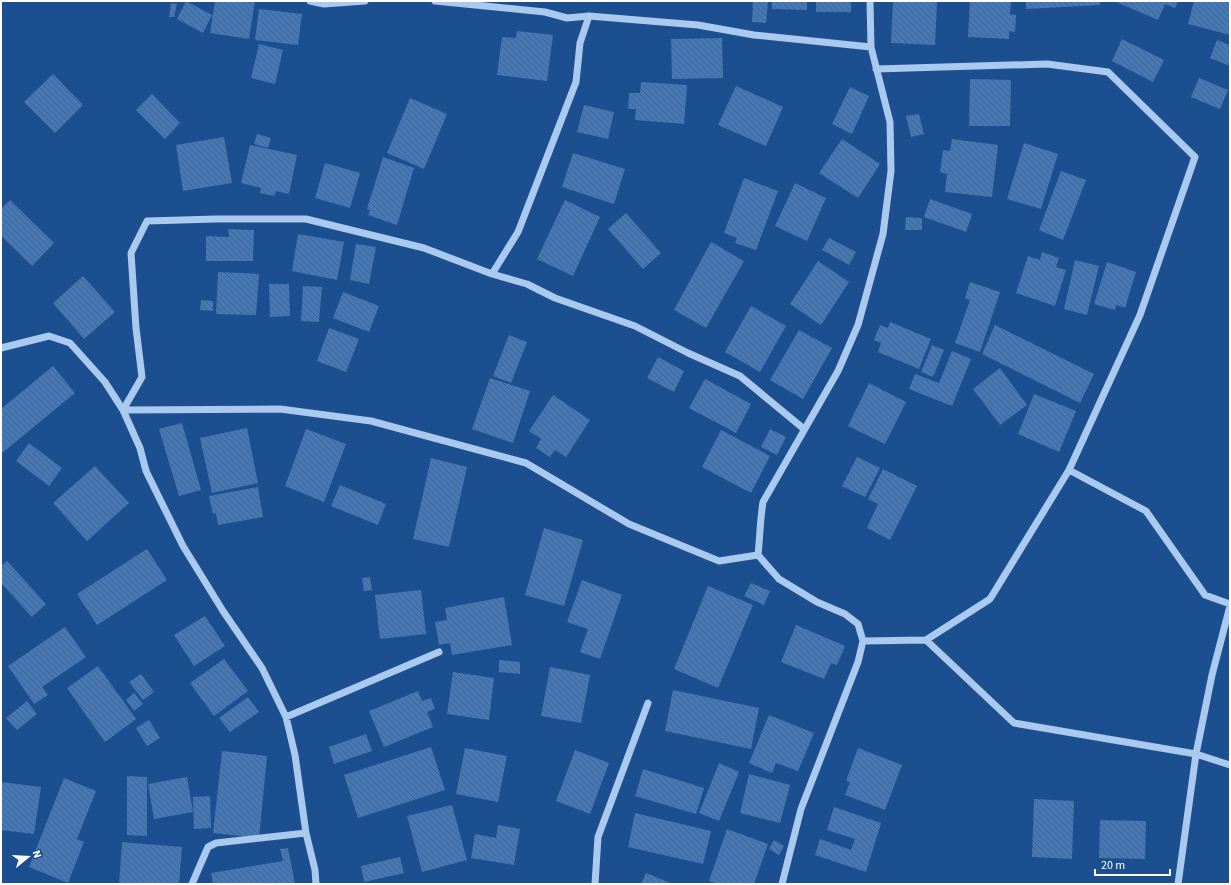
<svg xmlns="http://www.w3.org/2000/svg" width="1231" height="885" viewBox="0 0 1231 885" font-family="'Source Sans 3',sans-serif">
<style>
.building{fill:url(#building-back-hatch)}
.lines{fill:none;stroke-linecap:round;stroke-linejoin:round}
.minor{stroke:#a9c9ee;stroke-width:7}
</style>
<defs>
<pattern id="building-back-hatch" width="6" height="6" patternUnits="userSpaceOnUse"><rect width="6" height="6" fill="#4478b7"/><path d="M-1 5l2 2M0 0l6 6M5-1l2 2" fill="none" stroke="#486282"/></pattern>
</defs>
<rect width="100%" height="100%" fill="#1b4f8f"/>
<path class="building" d="M186 1 212 15 203 33 177 19Z
M215 1H255L249 39 210 33Z
M753 1 768 2 766 23 752 22Z
M772 1H807V10L772 9Z
M816 1H851V12H816Z
M893 1H937L935 45 891 43Z
M970 1 1011 2 1010 14 1016 15 1015 32 1009 31V39L968 37Z
M1026 1H1100V5L1026 9Z
M1114 1H1178L1175 8 1165 4 1158 20Z
M1194 1H1230V35L1188 24Z
M171 3 177 4 174 17H169Z
M259 9 302 14 298 45 255 40Z
M517 31 553 35 547 81 497 75 502 37 516 38Z
M722 38 723 78 672 79 671 39Z
M1122 39 1164 60 1153 82 1112 61Z
M1217 40 1230 45V66L1210 58Z
M259 44 283 50 275 84 251 78Z
M53 74 83 105 55 133 24 102Z
M1199 78 1228 90 1220 109 1191 97Z
M970 79 1011 80 1010 126H969Z
M641 82 687 85 684 124 635 120 636 109H628L629 93H640Z
M736 86 783 107 766 146 718 125Z
M850 87 869 96 852 134 832 124Z
M152 94 180 123 165 139 136 110Z
M410 98 447 114 424 169 387 153Z
M584 105 614 112 608 139 577 132Z
M919 114 924 134 911 137 906 116Z
M257 134 271 138 268 148 254 144Z
M224 137 232 183 183 191 176 145Z
M842 139 880 164 858 198 819 173Z
M952 139 998 145 992 197 945 192 947 174 940 172 943 150 950 151Z
M1024 143 1058 154 1041 209 1007 199Z
M250 145 297 155 289 194 276 191 274 196 260 193 261 188 241 183Z
M573 153 625 169 614 204 562 187Z
M383 157 414 168 397 225 368 215 370 210 367 209Z
M325 163 360 173 350 208 315 198Z
M1061 171 1086 180 1063 240 1039 230Z
M744 178 778 191 756 250 735 243 737 238 724 233Z
M795 183 826 198 807 241 775 226Z
M930 199 972 214 966 232 924 217Z
M10 200 54 243 32 266 1 236V209Z
M565 200 600 217 573 276 537 259Z
M626 213 661 253 643 269 608 229Z
M906 217 922 218V230H905Z
M228 229 254 230 253 261H206V236L229 237Z
M298 234 344 242 337 280 292 271Z
M829 238 856 252 849 265 822 250Z
M711 242 744 261 706 328 674 310Z
M356 244 376 247 369 284 350 280Z
M1042 252 1059 258 1056 267 1066 270 1055 306 1016 293 1028 256 1040 260Z
M1075 260 1099 266 1087 315 1064 309Z
M818 261 849 282 821 325 790 304Z
M1107 262 1136 272 1125 308 1116 305 1115 310 1094 304Z
M218 272 259 274 256 315 216 314Z
M83 276 115 312 84 339 53 303Z
M970 282 1000 292 980 352 955 343 970 300 965 298Z
M269 284H289L290 316 270 317Z
M303 286 322 287 319 322 301 321Z
M343 292 379 306 369 332 333 318Z
M201 300 213 301V311L200 310Z
M751 306 786 326 760 372 725 352Z
M890 322 931 339 919 369 878 352 881 343 874 340 880 325 888 328Z
M995 325 1094 374 1080 403 982 354Z
M329 328 359 339 346 372 317 361Z
M799 330 832 348 803 399 770 380Z
M509 335 527 342 511 383 493 376Z
M932 345 944 350 933 377 921 372Z
M952 351 971 359 952 406 909 389 915 374 939 383Z
M658 357 684 371 674 392 647 378Z
M53 366 75 393 1 454V409Z
M1000 368 1027 405 1000 425 973 389Z
M490 378 530 391 513 443 472 429Z
M705 379 751 404 736 433 689 408Z
M869 383 906 402 885 444 848 426Z
M1034 394 1076 411 1059 452 1018 434Z
M553 395 590 420 566 457 555 450 550 457 536 448 541 439 529 431Z
M182 423 201 490 179 496 159 429Z
M247 428 258 483 212 493 200 438Z
M306 429 346 444 324 502 285 486Z
M770 429 786 437 777 455 761 447Z
M721 430 770 456 751 493 702 467Z
M29 443 62 468 49 486 16 461Z
M857 457 880 468 865 497 842 486Z
M431 458 467 467 449 547 413 539Z
M95 466 129 503 87 541 53 503Z
M883 469 917 486 890 540 867 528 878 504 868 499Z
M340 485 386 504 378 525 331 506Z
M258 487 263 517 218 525 216 513 213 514 209 496Z
M544 528 583 540 564 606 525 595Z
M147 549 167 580 97 625 77 594Z
M7 561 46 604 32 617 1 583V566Z
M370 577 372 590 364 591 362 578Z
M582 580 622 595 600 659 580 652 588 629 567 622Z
M751 583 770 591 764 605 744 596Z
M708 586 753 605 718 688 674 669Z
M421 590 426 634 380 639 375 595Z
M504 597 512 645 452 655 450 643 439 645 435 622 447 620 445 608Z
M205 616 225 646 194 666 174 635Z
M796 625 845 646 837 665 831 663 824 679 781 662Z
M65 627 86 657 42 687 48 695 34 704 8 666Z
M224 659 248 691 214 716 190 683Z
M499 660 520 662V674L499 672Z
M98 666 136 719 105 742 67 688Z
M550 667 590 675 581 723 541 716Z
M453 672 494 678 489 720 447 714Z
M141 674 154 692 143 700 129 682Z
M673 690 759 708 751 749 665 731Z
M418 691 422 701 431 698 435 709 427 712 433 727 384 747 369 711Z
M134 693 143 704 134 711 126 700Z
M248 697 259 712 230 732 219 718Z
M27 701 37 714 17 730 6 718Z
M769 715 814 733 798 771 776 763 772 773 749 763Z
M149 720 160 738 147 746 136 728Z
M366 734 372 751 334 764 329 747Z
M431 747 445 790 358 818 344 775Z
M465 748 507 756 498 802 456 794Z
M858 748 902 765 885 810 845 795 850 782 846 781Z
M575 750 609 763 590 814 556 801Z
M222 751 267 756 259 838 213 833Z
M719 763 739 772 719 821 699 813Z
M643 769 704 788 696 814 635 796Z
M749 774 790 785 780 823 740 813Z
M127 776 147 777V836L127 835Z
M187 777 193 812 154 819 148 784Z
M64 778 96 791 77 839 84 842 68 883 29 867Z
M1 782 41 787 34 834 1 830Z
M210 796 211 828 194 829 193 797Z
M1034 799 1074 801 1072 859 1032 857Z
M452 805 467 860 422 872 407 816Z
M834 807 881 823 866 872 815 855 820 839 851 850 855 839 827 830Z
M635 813 711 831 703 864 628 847Z
M1100 820 1146 821 1145 859 1099 858Z
M498 825 520 829 514 865 471 858 475 834 496 838Z
M727 829 768 844 754 884H717L709 881Z
M774 840 784 846 779 855 769 849Z
M122 842 182 847 179 884H119Z
M288 848 295 884H213L211 873 283 861 280 849Z
M400 857 404 873 364 882 361 866Z
M646 873 673 884H641Z"/>
<g class="lines">
<path class="minor" d="M310 1 324 4 365 1
M435 1 545 12 567 18 589 16 698 25 754 35 871 47
M589 16 580 43 576 82 518 232 492 274 527 284 555 298 635 326 688 353 740 376 804 429
M876 69 1047 64 1108 72 1195 157 1140 315 1069 470
M1 348 49 336 70 343 105 382 123 410 140 448 146 471 183 546 223 611 262 668 286 717 295 755 306 833 315 870 316 884
M123 410 280 409 371 421 526 463 629 524 719 561 758 555
M123 410 142 377 136 328 131 253 147 221 216 219H306L424 248 492 274
M926 640 1014 723 1196 754 1230 765
M863 641 926 640 990 599 1069 470 1146 511 1205 595 1230 604
M286 717 439 652
M192 884 208 847 216 843 306 833
M595 884 598 837 648 703
M782 884 801 809 858 662 863 641 858 624 845 614 817 602 779 579 758 555C760 537 760 520 763 502L838 371 858 325 883 234 891 171 890 122 871 47 870 1
M1178 884 1196 754 1212 675 1230 606"/>
</g>
<rect width="1231" height="885" fill="none" stroke="#ffffff" stroke-width="4"/>
<g transform="translate(28 857) rotate(72)" stroke="#1b4f8f" stroke-width="3" paint-order="stroke">
<path d="M0-3L7 15L0 10L-7 15Z" fill="#ffffff"/>
<text y="-6" font-size="11" font-weight="bold" text-anchor="middle" fill="#ffffff">N</text>
</g>
<path d="M1095 869v6h75v-6" fill="none" stroke="#ffffff" stroke-width="2"/>
<text x="1101" y="869" font-size="12" fill="#ffffff" stroke="#1b4f8f" stroke-width="3" paint-order="stroke">20 m</text>
</svg>
